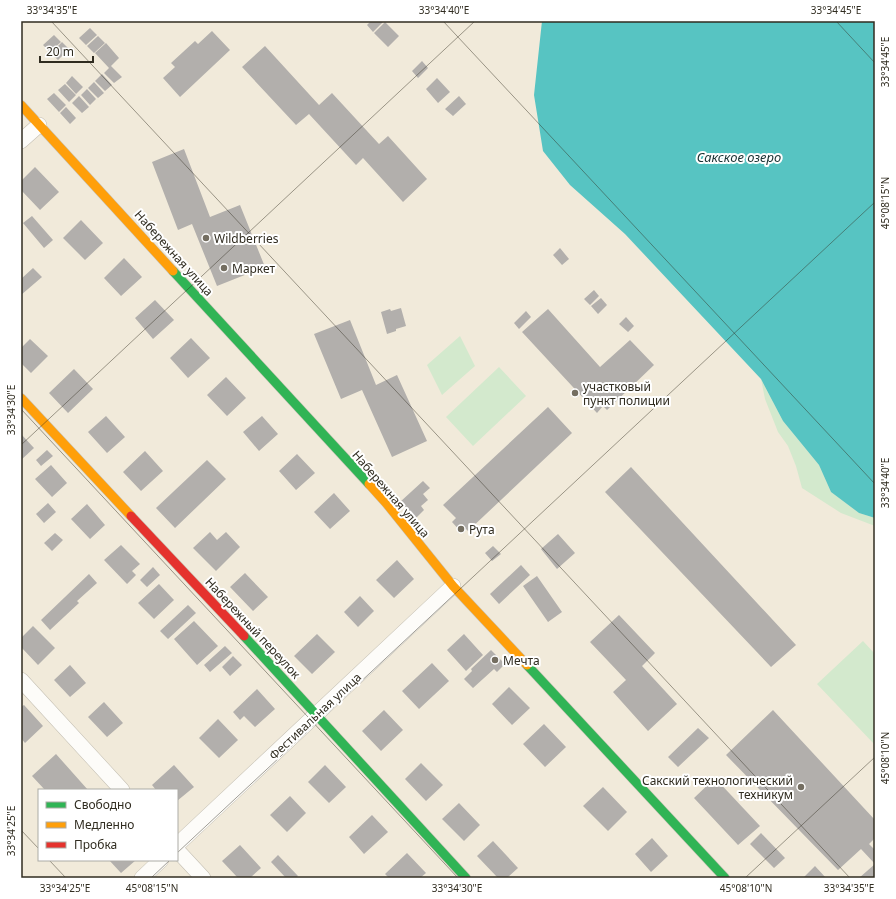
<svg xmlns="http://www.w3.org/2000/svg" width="896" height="899" viewBox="0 0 896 899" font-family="'Noto Sans',sans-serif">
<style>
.green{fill:#d3e9cd}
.water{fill:#57c4c2}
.building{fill:#b2afac}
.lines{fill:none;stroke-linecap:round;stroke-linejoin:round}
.street-casing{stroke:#c4bfb3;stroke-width:16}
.fast-casing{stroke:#c4bfb3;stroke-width:10}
.slow-casing{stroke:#c4bfb3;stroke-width:10}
.jam-casing{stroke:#c4bfb3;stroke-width:10}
.street{stroke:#fdfcf9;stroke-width:15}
.fast{stroke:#30b455;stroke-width:9}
.slow{stroke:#ff9f0a;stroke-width:9}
.jam{stroke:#e5322d;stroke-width:9}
.ticks{fill:none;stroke:#302c20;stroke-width:1;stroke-opacity:0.45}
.poi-dot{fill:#746e61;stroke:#fff;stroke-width:1.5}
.labels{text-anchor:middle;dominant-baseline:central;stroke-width:4;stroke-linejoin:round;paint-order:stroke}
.poi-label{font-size:12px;fill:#302c20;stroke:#fff;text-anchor:start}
.street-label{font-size:12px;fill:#302c20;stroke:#fff}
.water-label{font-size:13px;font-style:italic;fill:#1a3132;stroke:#fff}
.neatline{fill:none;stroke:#302c20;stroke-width:1.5}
.ticks-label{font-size:10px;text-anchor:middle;fill:#302c20}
</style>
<rect width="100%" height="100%" fill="#f1eada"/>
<path class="green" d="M460 336 475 366 442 395 427 365Z
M499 367 526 396 473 446 446 417Z
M761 379 783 421 819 465 831 492 859 513 875 518V526L841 513 802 488 796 466 788 446 778 432 765 399Z
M863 641 875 654V745L817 684Z"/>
<path class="water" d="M542 21H875V518L859 513 831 492 819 465 783 421 761 379 625 234 570 185 543 151 534 95Z"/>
<path class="building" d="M371 21H384L373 32 367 25Z
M385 22 399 36 388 47 374 33Z
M90 28 97 35 86 45 79 38Z
M212 31 230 50 180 97 163 78 175 67 171 63 195 41 198 44Z
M54 35 61 42 50 52 43 45Z
M98 36 105 43 94 53 87 46Z
M62 42 69 49 58 60 51 53Z
M106 43 119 58 111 66 122 77 114 83 104 73 109 68 95 53Z
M265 46 319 105 332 93 379 144 388 136 427 179 403 202 363 158 356 165 309 114 296 125 242 67Z
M422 61 428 68 418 78 412 71Z
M102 74 112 85 105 91 95 81Z
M72 76 83 87 76 94 66 83Z
M437 78 450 92 438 103 426 89Z
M94 82 104 93 98 98 88 88Z
M65 84 76 95 69 102 58 90Z
M87 89 96 99 90 105 81 95Z
M54 93 66 105 59 112 47 99Z
M79 96 89 107 82 113 72 103Z
M459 96 466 104 453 116 445 109Z
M66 107 76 118 70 124 60 113Z
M184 149 210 217 240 205 265 267 217 286 192 224 178 230 152 162Z
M35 167 59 192 40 210 21 190V181Z
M32 216 53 240 44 248 23 223Z
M81 220 103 243 85 260 63 238Z
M560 248 569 259 562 265 553 255Z
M124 258 142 277 121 296 104 278Z
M33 268 42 277 21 295V279Z
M594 290 599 296 590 305 584 299Z
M601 298 607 305 598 314 591 306Z
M155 300 174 320 153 339 135 318Z
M401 308 406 326 396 329V331L387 334 381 312 390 309 391 311Z
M548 309 600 367 630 340 654 365 607 410 603 406 597 413 522 332Z
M526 311 531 317 519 329 514 323Z
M626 317 634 326 628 332 619 324Z
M350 320 376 385 397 375 427 441 392 457 362 390 341 399 314 334Z
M191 338 210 358 188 378 170 358Z
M30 339 48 356 31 373 21 363V348Z
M74 369 93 389 68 413 49 393Z
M226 377 246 398 227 416 207 395Z
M548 407 572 433 468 531 466 529 462 533 452 522 456 518 443 505Z
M106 416 125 437 107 453 88 432Z
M262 416 278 434 259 451 243 432Z
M21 434 34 448 21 460Z
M47 450 53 456 41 466 36 460Z
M145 451 163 471 141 491 123 472Z
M297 454 315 473 296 490 279 471Z
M207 460 226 479 175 528 156 508Z
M51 465 67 483 52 497 35 479Z
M631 467 796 645 771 667 605 492Z
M423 481 430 488 423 494 428 500 421 506 424 510 416 518 400 502Z
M334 493 350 511 330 529 314 512Z
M48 503 56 512 44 523 36 514Z
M87 504 105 525 90 539 71 519Z
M210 532 217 540 226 532 240 547 216 571 193 548Z
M55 533 63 540 52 551 44 543Z
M558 534 575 553 557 569 541 549Z
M121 545 140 564 132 571 136 575 127 584 104 560Z
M493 546 501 554 492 561 485 553Z
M397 560 414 579 394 598 376 580Z
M521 565 530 575 499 604 490 594Z
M153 567 160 575 147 587 140 580Z
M245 573 268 597 253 611 230 587Z
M89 574 97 583 77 601 79 603 50 630 41 620Z
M537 576 562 612 548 622 523 586Z
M159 584 174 600 154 619 138 603Z
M360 596 374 611 358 627 344 612Z
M188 605 196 613 168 639 160 631Z
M619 615 655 653 642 666 677 704 648 731 613 692 626 680 590 642Z
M194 621 218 646 197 665 174 639Z
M33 626 55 648 38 665 21 647V638Z
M317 634 335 652 312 674 294 656Z
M464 634 483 655 466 671 447 650Z
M225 646 232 653 210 672 204 665Z
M491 650 505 664 497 672 494 669 473 688 464 679 472 671 471 669Z
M233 656 242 665 230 676 222 667Z
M432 663 449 681 419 709 402 691Z
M70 665 86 683 70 697 54 680Z
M509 687 530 708 512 725 492 704Z
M257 689 275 709 255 727 244 716 240 720 233 712Z
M104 702 123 723 107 737 88 717Z
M24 705 43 726 25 743 21 738V707Z
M384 710 403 730 381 751 362 731Z
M773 710 875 820V838L869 844 875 850V878H859L875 864 861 849 838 870 726 755Z
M218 719 238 740 219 758 199 738Z
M544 724 566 747 545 767 523 744Z
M698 728 709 738 678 767 668 757Z
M56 754 88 790H45L32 776Z
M421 763 443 785 426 801 405 779Z
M174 765 194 787 177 801V790H156L152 785Z
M325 765 346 787 329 803 308 782Z
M715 778 760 826 738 845 694 798Z
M603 787 627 812 608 831 583 806Z
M290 796 306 813 287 832 270 815Z
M459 803 480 825 464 841 442 819Z
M372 815 388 832 364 854 349 837Z
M761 833 785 858 774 868 750 844Z
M652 838 668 856 651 872 635 854Z
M493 841 518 868 507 878H498L477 856Z
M240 845 261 868 250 878H238L222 861Z
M407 853 426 873 420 878H389L385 874Z
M278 855 298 876 296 878H286L271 862Z
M109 860H136L121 873Z
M815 866 826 878H803Z"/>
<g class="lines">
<g class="street-casing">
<path id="street" d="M21 141 39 125
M21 680 122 790
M177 845 453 586
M177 850 203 878
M142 878 161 860"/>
</g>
<g class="fast-casing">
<path id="fast" d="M173 271 369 484
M244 636 466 878
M527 665 725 878"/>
</g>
<g class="slow-casing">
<path id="slow" d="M21 105 173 271
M21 398 131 516
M369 484 387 504 453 586 527 665"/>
</g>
<g class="jam-casing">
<path id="jam" d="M131 516 244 636"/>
</g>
<use href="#street" class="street"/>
<use href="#fast" class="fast"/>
<use href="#slow" class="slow"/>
<use href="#jam" class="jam"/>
</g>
<path class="ticks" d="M51 21 850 878M443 21 875 484M836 21 875 63M21 409 458 878M21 445 475 21M21 830 39 849M177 853 875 202M49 860 66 878M151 878 170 860M745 878 875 757"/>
<g class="poi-dot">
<circle cx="206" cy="238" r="4"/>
<circle cx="224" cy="268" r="4"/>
<circle cx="575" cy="393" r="4"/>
<circle cx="461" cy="529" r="4"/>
<circle cx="495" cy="660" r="4"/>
<circle cx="801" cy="787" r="4"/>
</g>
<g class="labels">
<g class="poi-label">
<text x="214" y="238">Wildberries</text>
<text x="232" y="268">Маркет</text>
<text x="583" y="386">участковый<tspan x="583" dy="14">пункт полиции</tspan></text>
<text x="469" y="529">Рута</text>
<text x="503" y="660">Мечта</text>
<text x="793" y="780" text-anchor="end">Сакский технологический<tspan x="793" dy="14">техникум</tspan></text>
</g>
<g class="street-label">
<text transform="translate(174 253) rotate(48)">Набережная улица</text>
<text transform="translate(391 494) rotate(49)">Набережная улица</text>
<text transform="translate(253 628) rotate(47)">Набережный переулок</text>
<text transform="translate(315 716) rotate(-43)">Фестивальная улица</text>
</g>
<g class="water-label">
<text x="739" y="157">Сакское озеро</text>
</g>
</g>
<rect width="896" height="899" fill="none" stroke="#ffffff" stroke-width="44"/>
<rect x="38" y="789" width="140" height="72" fill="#ffffff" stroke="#acaba6"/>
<rect x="46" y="802" width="20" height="6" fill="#30b455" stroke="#acaba6"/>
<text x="74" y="809" font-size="12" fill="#302c20">Свободно</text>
<rect x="46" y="822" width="20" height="6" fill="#ff9f0a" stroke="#acaba6"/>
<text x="74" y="829" font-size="12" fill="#302c20">Медленно</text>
<rect x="46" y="842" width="20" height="6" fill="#e5322d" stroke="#acaba6"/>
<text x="74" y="849" font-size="12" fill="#302c20">Пробка</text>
<path d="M40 56v6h53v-6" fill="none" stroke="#302c20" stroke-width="2"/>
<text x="46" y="56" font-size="12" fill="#302c20" stroke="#ffffff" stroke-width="3" paint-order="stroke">20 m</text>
<rect x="22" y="22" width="852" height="855" class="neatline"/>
<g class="ticks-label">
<text x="52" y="14">33°34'35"E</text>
<text x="444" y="14">33°34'40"E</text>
<text x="836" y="14">33°34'45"E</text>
<text transform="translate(885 62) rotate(-90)" y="4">33°34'45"E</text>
<text transform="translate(885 203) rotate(-90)" y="4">45°08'15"N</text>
<text transform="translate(11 410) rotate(-90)" y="4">33°34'30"E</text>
<text transform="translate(885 483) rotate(-90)" y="4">33°34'40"E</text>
<text transform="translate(885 758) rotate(-90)" y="4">45°08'10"N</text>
<text transform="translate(11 831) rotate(-90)" y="4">33°34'25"E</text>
<text x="65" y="892">33°34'25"E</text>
<text x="152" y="892">45°08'15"N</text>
<text x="457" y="892">33°34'30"E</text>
<text x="746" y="892">45°08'10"N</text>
<text x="849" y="892">33°34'35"E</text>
</g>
</svg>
